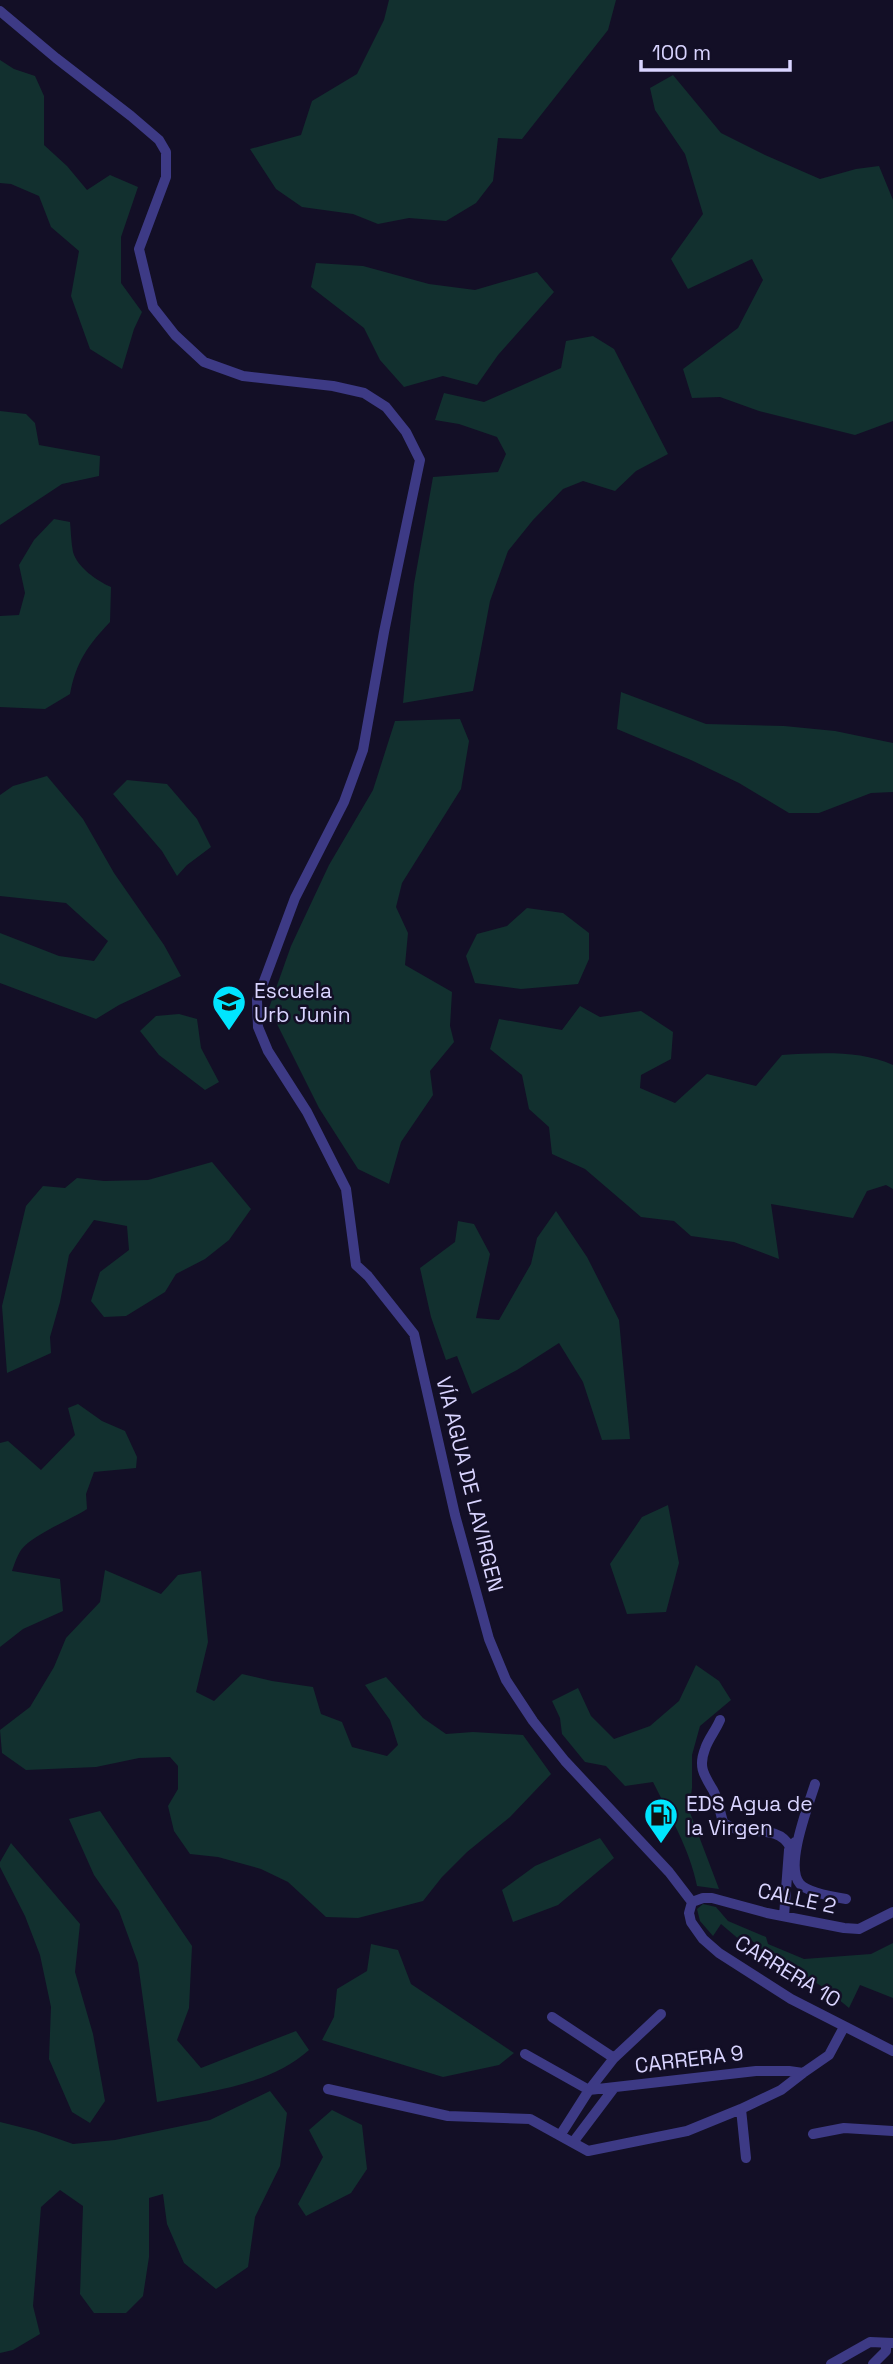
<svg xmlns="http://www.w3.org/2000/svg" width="893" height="2364" viewBox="0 0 893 2364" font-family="'Space Grotesk',sans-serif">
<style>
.green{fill:#12302f}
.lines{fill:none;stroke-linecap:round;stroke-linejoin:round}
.minor{stroke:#3d3a85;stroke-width:10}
.labels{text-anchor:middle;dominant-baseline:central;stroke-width:5;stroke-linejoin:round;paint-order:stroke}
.poi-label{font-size:21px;fill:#d9d4ff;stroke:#130f26;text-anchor:start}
.street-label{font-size:21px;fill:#d9d4ff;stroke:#130f26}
</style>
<rect width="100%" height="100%" fill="#130f26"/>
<path class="green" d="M389 0H616L608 30 522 139 498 138 493 181 476 203 446 221 409 218 378 224 353 214 302 207 276 189 250 149 301 135 312 101 357 74 384 20Z
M0 60 14 69 35 76 44 96V145L67 166 87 190 110 175 138 187 121 237V283L142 312 134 329 122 369 90 349 71 296 79 251 51 227 39 196 11 184 0 183Z
M673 75 721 133 765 155 820 179 856 169 879 166 893 200V421L855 435 759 411 720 397 692 398 683 369 738 328 763 280 752 259 688 289 671 259 703 214 685 154 655 110 650 88Z
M316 263 363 266 429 284 475 290 537 272 554 292 498 355 477 385 443 376 404 387 380 360 364 328 311 287Z
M593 336 614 349 668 454 636 471 615 491 583 481 563 489 533 520 508 551 490 601 473 691 403 703 414 584 433 477 498 472 506 454 497 437 459 424 435 420 444 393 484 402 561 368 566 341Z
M0 411 26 414 35 423 39 445 100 456 99 476 62 484 0 525Z
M54 519 70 522C71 532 71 542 73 552 77 567 97 581 111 587L110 622C88 645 76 662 70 694L45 709 0 707V616L19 615 25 593 19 565 34 540Z
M621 692 706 724 784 726 835 731 893 743V792L871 793 819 813H789L739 783 691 760 617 729Z
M460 719 469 741 461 789 402 883 396 907 408 933 405 965 452 992 450 1026 454 1042 430 1071 433 1095 401 1142 389 1184 358 1169 319 1108 269 1008 291 946 329 865 373 790 395 721Z
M47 776 83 819 114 873 164 945 181 976 119 1005 96 1019 0 983V933L59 956 94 961 108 941 66 903 0 896V795L13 786Z
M127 780 167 784 197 819 211 847 187 865 177 876 162 851 113 794Z
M527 908 563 913 589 933V959L578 984 521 989 475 983 466 956 477 934 507 926Z
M580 1006 600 1017 641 1011 673 1032 671 1059 641 1075 640 1088 675 1103 707 1074 756 1086 782 1055C818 1053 860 1050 893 1065V1189L886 1185 867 1191 853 1218 771 1204 779 1259 734 1242 691 1236 674 1221 641 1217 585 1169 552 1154 549 1127 529 1109 522 1075 490 1049 499 1019 562 1030Z
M179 1014 197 1019 201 1048 219 1082 205 1090 159 1055 140 1031 156 1016Z
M212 1162 251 1209 229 1240 205 1259 176 1274 165 1292 126 1316 104 1317 91 1301 100 1272 129 1250 127 1226 94 1220 69 1255 60 1302 50 1337 51 1353 7 1373 2 1306 26 1206 43 1186 65 1188 77 1178 104 1181 148 1180Z
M556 1211 587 1257 619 1320 630 1439 602 1440 583 1382 559 1343 517 1370 472 1394 457 1356 446 1360 431 1317 420 1268 455 1242 458 1221 474 1224 490 1254 476 1318 499 1320 531 1264 537 1238Z
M78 1404 102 1421 125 1431 137 1457 136 1468 94 1472 86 1494 87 1509C70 1520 32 1535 21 1550 17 1556 14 1565 12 1571L60 1579 63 1611 23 1629 0 1647V1443L8 1441 41 1470 75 1435 68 1408Z
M668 1505 679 1563 666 1612 627 1614 610 1564 642 1517Z
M105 1570 161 1594 178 1575 201 1571 208 1642 196 1692 214 1701 242 1674 272 1681 313 1687 321 1714 342 1722 352 1747 387 1756 398 1745 390 1720 365 1685 386 1677 423 1718 446 1734 473 1732 523 1735 551 1774 510 1817 467 1852 442 1877 423 1901 358 1918 326 1917 288 1882 261 1869 218 1857 190 1854 174 1831 168 1806 178 1789V1766L170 1757 139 1758 96 1767 26 1770 2 1753 0 1730 30 1707 54 1667 66 1638 100 1602Z
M696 1665 719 1681 731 1700 700 1726 692 1755V1788L689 1810 719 1889 697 1886C690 1850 669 1814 653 1782L625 1786 606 1766 585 1762 562 1734 560 1718 552 1701 578 1688 591 1716 614 1739 650 1726 679 1701Z
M100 1811 192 1946 189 2008 177 2040 201 2068 296 2031 309 2050C269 2086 208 2091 157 2102L138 1963 119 1911 94 1875 69 1819Z
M600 1838 614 1858 558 1905 513 1922 502 1890 535 1866Z
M11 1843 80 1924 75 1972 93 2034 105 2101 90 2123 72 2112 49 2059 51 2007 40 1955 25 1916 0 1867V1862Z
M703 1904 716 1907 728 1921 766 1937 768 1944 804 1959 871 1954 893 1943V1998L860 1985 849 2008 826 1989 797 1971 793 1975 751 1940 741 1941 721 1924 713 1936 700 1921 697 1909Z
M371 1944 398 1950 411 1984 514 2053 499 2065 443 2077 322 2040 334 2017 337 1989 367 1971Z
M270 2091 287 2113 280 2166 255 2217 248 2267 216 2289 184 2263 167 2224 163 2194 149 2198V2257L143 2296 126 2313H94L80 2294 83 2206 60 2190 41 2207 33 2306 40 2334 13 2350 0 2353V2122L36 2131 73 2144 115 2140 210 2120Z
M332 2110 362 2125 367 2169 351 2193 306 2216 298 2204 323 2157 309 2130Z"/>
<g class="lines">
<path class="minor" d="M0 11 56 58 131 116 159 140 166 152V177L139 249 153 307 175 335 204 362 243 376 333 386 364 393 386 407 406 432 420 460 384 632 363 750 344 802 295 898 257 1000 258 1027 268 1051 307 1112 346 1189 356 1265 368 1276 414 1334 455 1515 489 1639 506 1680 533 1721 565 1761 669 1872 692 1902
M720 1720C716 1730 708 1739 705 1749 698 1767 704 1775 713 1790 718 1799 720 1812 723 1822 741 1839 777 1821 790 1847
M815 1784C809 1804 784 1866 800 1884 807 1892 834 1897 846 1899
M692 1902 689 1913 691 1922 703 1939 719 1953 791 1999 893 2051
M692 1902 703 1898H712L767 1913 844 1928 859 1929 893 1912
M784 1916 789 1850 795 1842
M552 2017 614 2058
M525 2054 589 2090 756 2071H789L803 2073 829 2055 844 2027
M328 2089 448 2116 530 2119 588 2151 687 2131 741 2109 781 2090 803 2073
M741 2109 746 2158
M561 2134 589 2090 614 2058 661 2014
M813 2134 844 2128 893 2131
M574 2141 614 2088
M831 2364 870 2342 893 2343
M873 2364 886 2351V2344"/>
</g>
<defs>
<g id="school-pin" transform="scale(1.75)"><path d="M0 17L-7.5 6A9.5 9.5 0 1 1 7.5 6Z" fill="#00e5ff" stroke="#130f26"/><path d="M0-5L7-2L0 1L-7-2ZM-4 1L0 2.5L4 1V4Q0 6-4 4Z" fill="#111"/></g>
<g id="fuel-pin" transform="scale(1.75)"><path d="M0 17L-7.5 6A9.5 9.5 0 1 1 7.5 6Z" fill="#00e5ff" stroke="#130f26"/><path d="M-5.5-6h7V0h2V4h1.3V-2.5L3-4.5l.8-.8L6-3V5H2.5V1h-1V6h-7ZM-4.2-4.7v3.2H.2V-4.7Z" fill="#111"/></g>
</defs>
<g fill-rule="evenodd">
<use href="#school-pin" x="229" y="1002"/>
<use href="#fuel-pin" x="661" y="1815"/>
</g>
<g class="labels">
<g class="poi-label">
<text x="254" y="990">Escuela<tspan x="254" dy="24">Urb Junin</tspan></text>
<text x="686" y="1803">EDS Agua de<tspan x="686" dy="24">la Virgen</tspan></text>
</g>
<g class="street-label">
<text transform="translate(470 1484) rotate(76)">VÍA AGUA DE LAVIRGEN</text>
<text transform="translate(797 1898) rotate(12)">CALLE 2</text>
<text transform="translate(788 1971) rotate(31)">CARRERA 10</text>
<text transform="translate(689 2059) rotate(-7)">CARRERA 9</text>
</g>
</g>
<path d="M641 60v10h149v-10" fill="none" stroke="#d9d4ff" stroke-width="3.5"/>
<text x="652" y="60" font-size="21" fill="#d9d4ff" stroke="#130f26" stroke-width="5" paint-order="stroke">100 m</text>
</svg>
